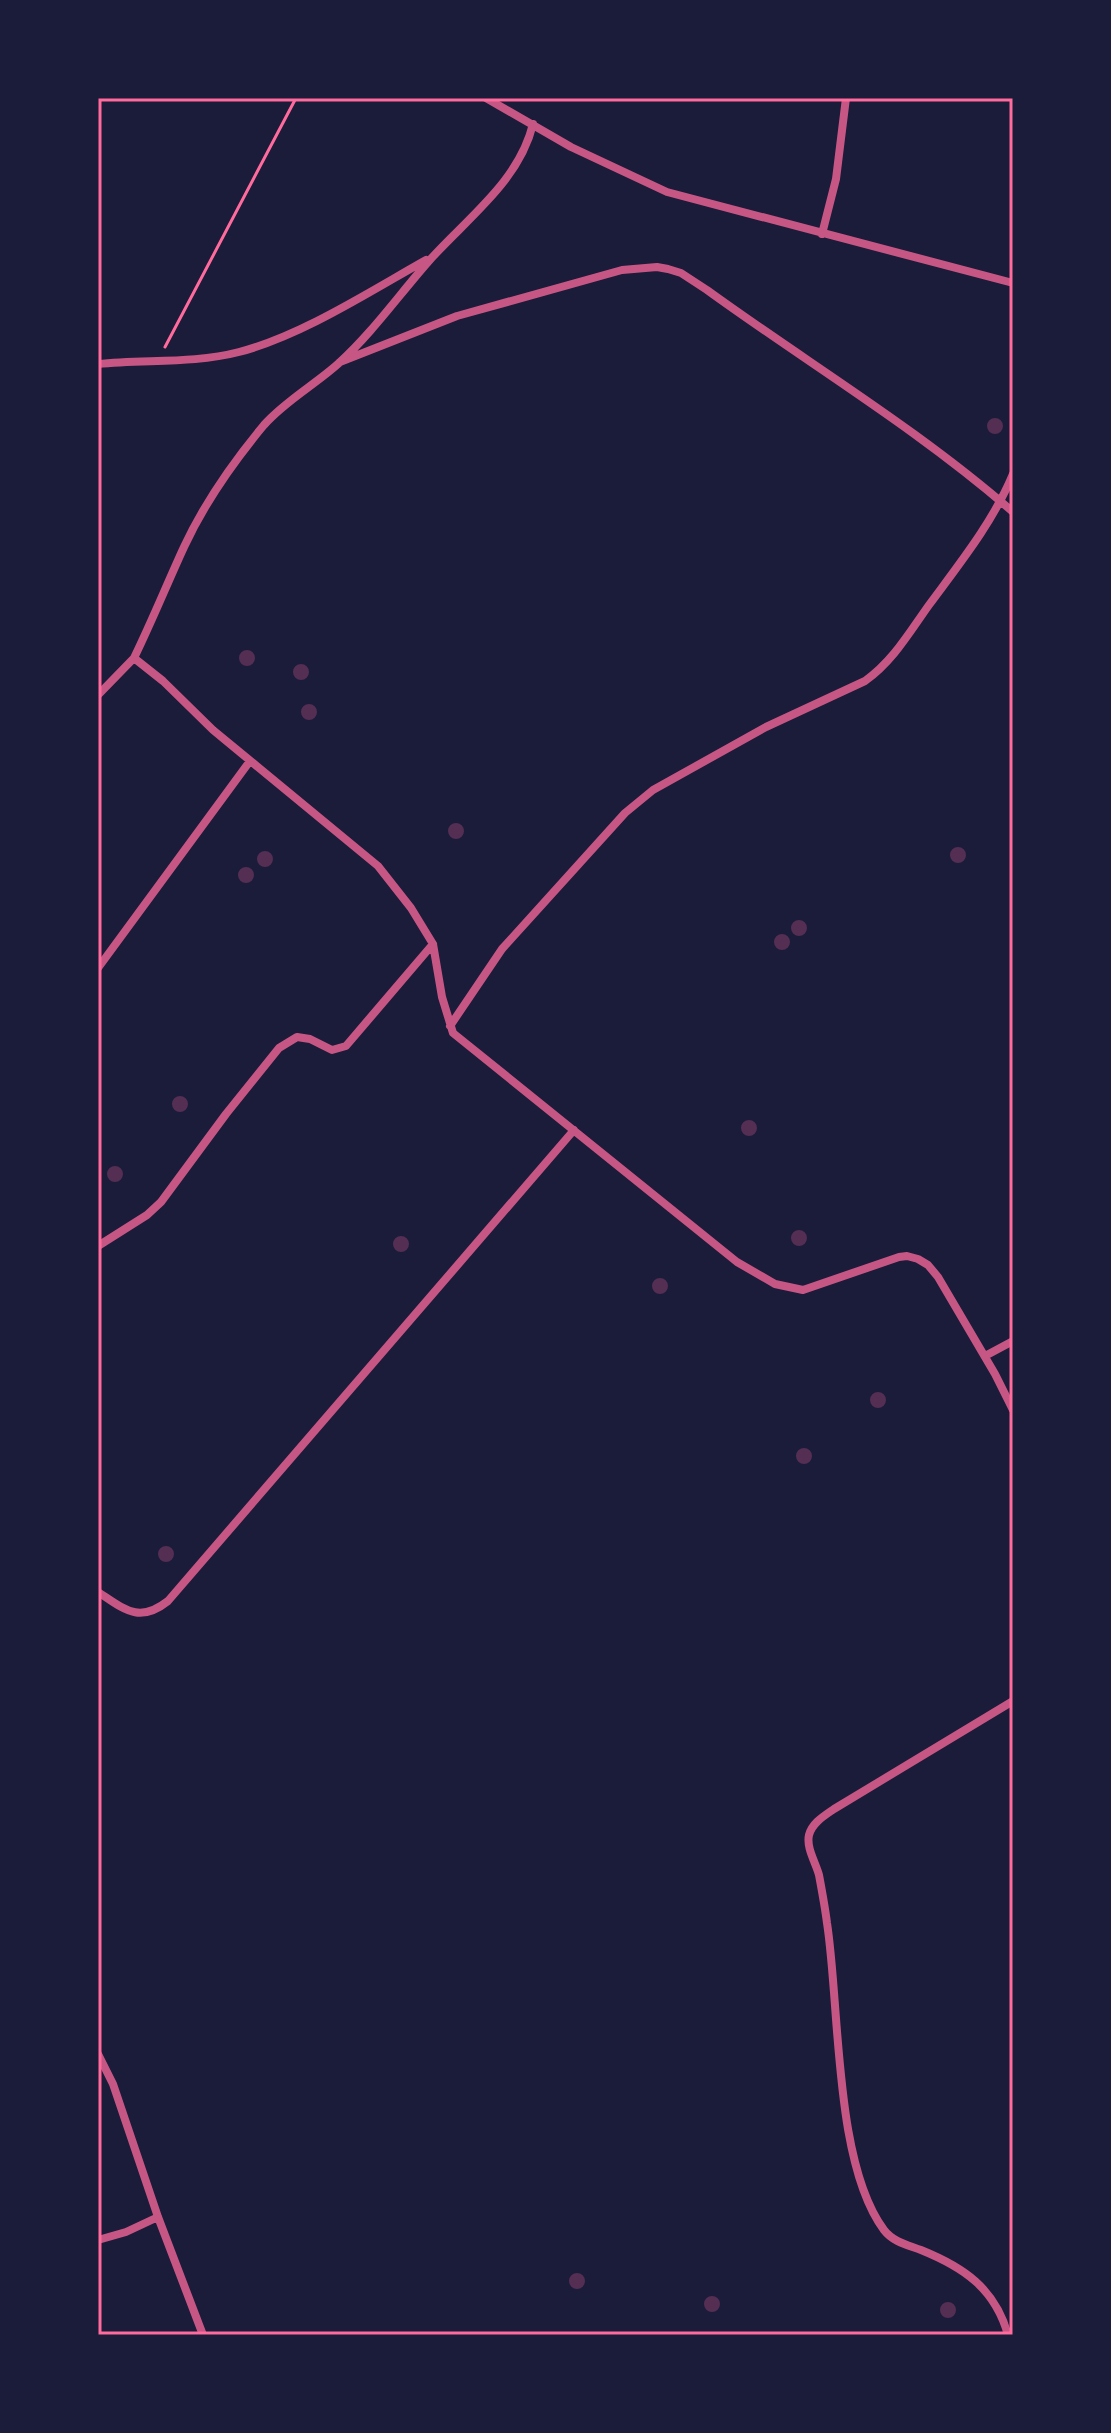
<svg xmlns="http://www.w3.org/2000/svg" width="1111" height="2433" viewBox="0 0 1111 2433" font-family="Overpass,sans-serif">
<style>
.building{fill:#542f53}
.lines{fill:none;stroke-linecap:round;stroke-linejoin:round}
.path{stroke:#ff6b9d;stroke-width:3}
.minor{stroke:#c65784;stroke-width:8}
.neatline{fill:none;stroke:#ff6b9d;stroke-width:3}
</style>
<rect width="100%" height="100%" fill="#1b1b3a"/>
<path class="building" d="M987 426a8 8 0 1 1 16 0a8 8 0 1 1-16 0Z
M239 658a8 8 0 1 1 16 0a8 8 0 1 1-16 0Z
M293 672a8 8 0 1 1 16 0a8 8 0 1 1-16 0Z
M301 712a8 8 0 1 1 16 0a8 8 0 1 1-16 0Z
M448 831a8 8 0 1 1 16 0a8 8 0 1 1-16 0Z
M950 855a8 8 0 1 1 16 0a8 8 0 1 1-16 0Z
M257 859a8 8 0 1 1 16 0a8 8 0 1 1-16 0Z
M238 875a8 8 0 1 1 16 0a8 8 0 1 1-16 0Z
M791 928a8 8 0 1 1 16 0a8 8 0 1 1-16 0Z
M774 942a8 8 0 1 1 16 0a8 8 0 1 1-16 0Z
M172 1104a8 8 0 1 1 16 0a8 8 0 1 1-16 0Z
M741 1128a8 8 0 1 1 16 0a8 8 0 1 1-16 0Z
M107 1174a8 8 0 1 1 16 0a8 8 0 1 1-16 0Z
M791 1238a8 8 0 1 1 16 0a8 8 0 1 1-16 0Z
M393 1244a8 8 0 1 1 16 0a8 8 0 1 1-16 0Z
M652 1286a8 8 0 1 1 16 0a8 8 0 1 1-16 0Z
M870 1400a8 8 0 1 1 16 0a8 8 0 1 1-16 0Z
M796 1456a8 8 0 1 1 16 0a8 8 0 1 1-16 0Z
M158 1554a8 8 0 1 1 16 0a8 8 0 1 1-16 0Z
M569 2281a8 8 0 1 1 16 0a8 8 0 1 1-16 0Z
M704 2304a8 8 0 1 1 16 0a8 8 0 1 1-16 0Z
M940 2310a8 8 0 1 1 16 0a8 8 0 1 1-16 0Z"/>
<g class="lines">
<path class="path" d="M165 347 296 98"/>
<path class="minor" d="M486 98 571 147 667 192 1013 283
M822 234 836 179 846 98
M340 362 457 316 622 270 657 267 668 269 681 273 707 290C809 364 918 429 1013 512
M98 364C145 359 193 364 239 352 301 336 369 292 426 260
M134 658C152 621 167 584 184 547 204 504 234 461 264 425 285 401 316 384 339 363 372 333 399 295 428 262 466 219 519 182 533 124
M98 695 134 658 163 681 213 730 378 866 411 908 433 944 442 997 453 1033 737 1262 775 1284 803 1290 899 1257 907 1256 918 1259 928 1265 938 1277 995 1374 1013 1410
M98 968 250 761
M450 1026 502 949 625 813 653 790 766 727 865 681C893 661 909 633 929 605 960 563 993 522 1013 474
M98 1246 147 1215 161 1202 226 1114 279 1048 297 1037 310 1039 332 1050 346 1046 433 944
M985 1356 1013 1341
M98 1592C124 1609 139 1624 168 1601L574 1130
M98 2054 113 2084 158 2217 203 2335
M98 2240 126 2232 158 2217
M1008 2335C995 2288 963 2267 921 2250 908 2245 893 2242 884 2230 834 2163 840 2007 827 1923 825 1907 822 1891 819 1875 816 1863 806 1848 809 1835 812 1823 824 1816 834 1809L1013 1701"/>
</g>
<rect width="1111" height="2433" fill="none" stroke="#1b1b3a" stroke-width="200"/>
<rect x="100" y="100" width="911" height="2233" class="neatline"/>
</svg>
